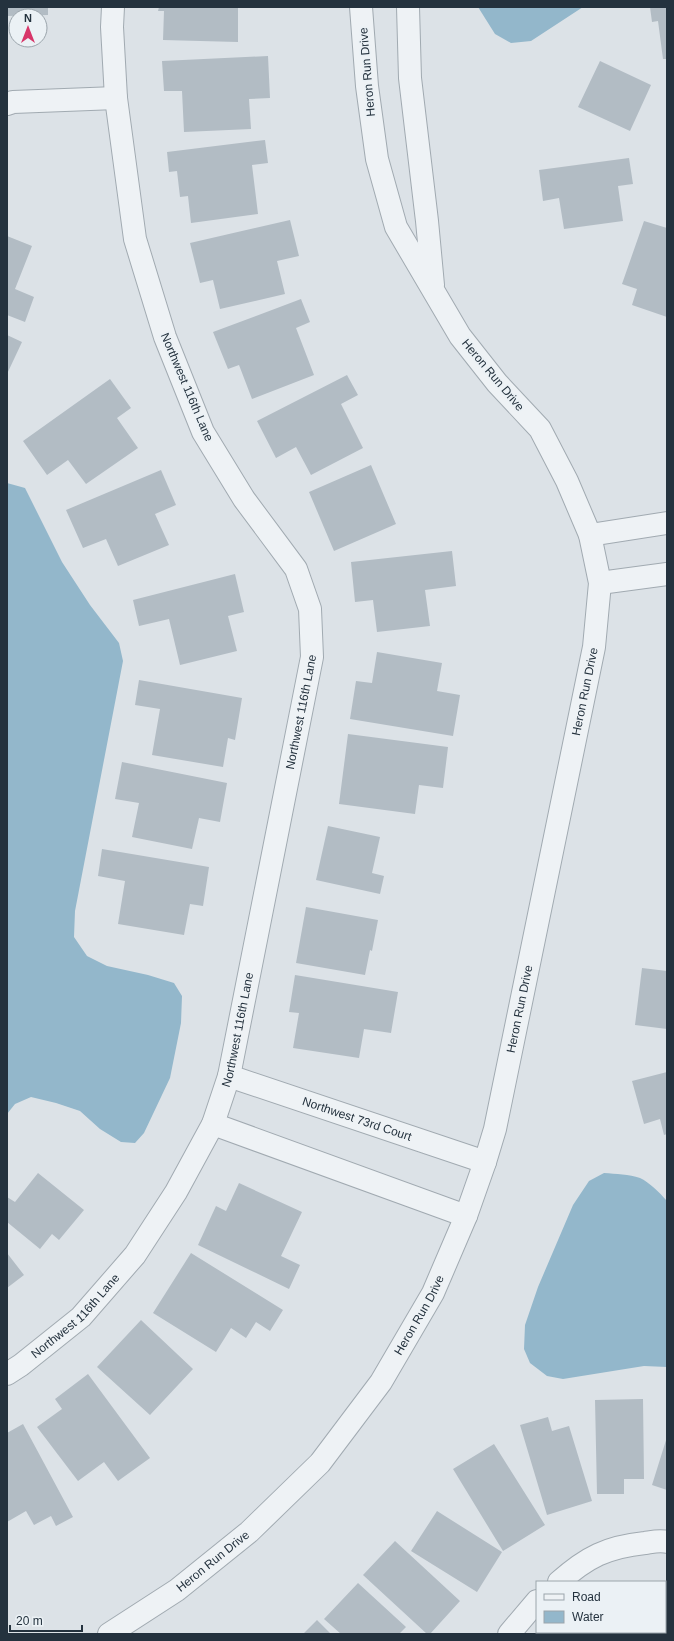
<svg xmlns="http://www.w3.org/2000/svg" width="674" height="1641" viewBox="0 0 674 1641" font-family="Arial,sans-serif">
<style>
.water{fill:#93b7cb}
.building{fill:#b2bcc4}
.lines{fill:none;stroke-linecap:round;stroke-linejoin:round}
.minor-casing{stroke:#a1aab1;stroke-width:24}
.minor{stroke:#eef2f5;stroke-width:22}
.labels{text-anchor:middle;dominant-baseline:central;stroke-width:3.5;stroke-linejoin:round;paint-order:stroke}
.street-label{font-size:12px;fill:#24323e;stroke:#ebf1f5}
</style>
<rect width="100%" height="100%" fill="#dce2e7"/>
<path class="water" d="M478 7H583L531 41 511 43 495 34Z
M7 483 25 488 62 562 90 605 119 643 123 661 75 911 74 937 87 956 107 966 148 975 174 983 182 996 181 1023 170 1078 144 1133 135 1143 121 1142 100 1129 80 1111 56 1103 31 1097 15 1104 7 1114Z
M604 1173C616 1174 629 1174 640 1178 649 1182 660 1193 667 1201V1367L644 1366 563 1379 547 1376 530 1363 524 1349 525 1325 538 1287 573 1205 589 1181Z"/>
<path class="building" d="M7 7H48V15L7 16Z
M159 7H238V42L163 40 164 11H158Z
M650 7H667V59H663L658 21 652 22Z
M268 56 270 98 249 99 251 129 184 132 182 91H164L162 61Z
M600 61 651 85 630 131 578 107Z
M265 140 268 163 252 165 258 214 191 223 188 196 180 197 177 171 169 172 167 152Z
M629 158 633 184 618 186 623 221 564 229 559 198 543 201 539 170Z
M290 220 299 256 277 261 285 294 220 309 213 280 200 283 190 243Z
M644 221 667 228V317L632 305 637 289 622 284Z
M7 236 32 246 15 289 34 297 25 322 7 315Z
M301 299 310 322 296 328 314 375 252 399 239 365 228 369 213 332Z
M7 335 22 342 7 374Z
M347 375 358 395 341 404 363 448 311 475 296 447 276 458 257 421Z
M110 379 131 408 117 418 138 448 86 484 68 460 47 475 23 441Z
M371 465 396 524 334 551 309 492Z
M161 470 176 505 155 514 169 545 118 566 106 539 83 548 66 510Z
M452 551 456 586 425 590 430 626 377 632 373 600 355 602 351 562Z
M235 574 244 612 228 616 237 651 180 665 169 619 139 626 133 600Z
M377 652 442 663 437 691 460 695 453 736 350 719 356 681 372 683Z
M139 680 242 698 235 740 228 738 223 767 152 755 160 709 135 705Z
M348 734 448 747 443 788 419 785 415 814 339 804Z
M122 762 227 783 220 822 199 818 192 849 132 837 139 803 115 799Z
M328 826 380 837 372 873 384 876 380 894 316 880Z
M102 849 209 867 203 906 190 904 184 935 118 924 125 881 98 876Z
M306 907 378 920 372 951 370 950 365 975 296 963Z
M642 968 667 971V1029L635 1025Z
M295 975 398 992 391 1033 364 1029 359 1058 293 1048 299 1013 289 1012Z
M667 1072V1134L664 1135 660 1119 644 1124 632 1081Z
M38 1173 84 1210 59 1240 52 1234 40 1249 7 1222V1197L15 1202Z
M239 1183 302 1212 281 1256 300 1265 289 1289 198 1245 216 1206 226 1211Z
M7 1253 24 1275 7 1288Z
M191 1253 283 1310 270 1331 256 1322 246 1338 231 1328 216 1352 153 1313Z
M141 1320 193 1369 150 1415 97 1367Z
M88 1374 150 1458 118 1481 104 1462 78 1481 37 1427 62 1409 55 1399Z
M643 1399 644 1479H624V1494H597L595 1400Z
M548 1417 552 1431 569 1426 592 1501 547 1515 520 1425Z
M23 1424 73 1517 56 1526 51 1516 34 1525 26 1511 7 1522V1433Z
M667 1437V1490L652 1485Z
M494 1444 545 1525 503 1551 453 1469Z
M437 1511 502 1552 477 1592 411 1551Z
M395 1541 460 1601 430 1634H427L363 1575Z
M358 1583 406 1627 399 1634H341L324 1619Z
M317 1620 331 1634H303Z
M571 1632H616L619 1634H569Z"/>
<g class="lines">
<g class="minor-casing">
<g id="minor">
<path d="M408 7 410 78 427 221 433 285"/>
<path d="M7 104 13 102 116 98"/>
<path d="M590 535 667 523"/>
<path d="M600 583 667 574"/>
<path id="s1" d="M229 1076 485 1162"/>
<path d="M213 1124 466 1216"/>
<path id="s2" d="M7 1374 21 1365 81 1317 135 1255 176 1192 213 1124 229 1076 312 657 310 609 296 569 244 499 203 432 165 337 135 239 116 98 112 27 113 7"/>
<path d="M559 1582C587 1557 607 1547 645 1543 652 1542 660 1540 667 1542"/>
<path id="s3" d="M109 1634 177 1590 249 1532 320 1463 381 1382 433 1293 466 1216 485 1162 495 1129 594 647 600 583 590 535 567 481 540 429 497 383 460 336 396 227 377 159 367 86 361 7"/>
<path d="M509 1634 537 1601"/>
</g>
</g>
<use href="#minor" class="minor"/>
</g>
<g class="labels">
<g class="street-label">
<text transform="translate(367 72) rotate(-95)">Heron Run Drive</text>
<text transform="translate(493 375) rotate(50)">Heron Run Drive</text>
<text transform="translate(187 387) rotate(67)">Northwest 116th Lane</text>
<text stroke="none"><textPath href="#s3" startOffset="1099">Heron Run Drive</textPath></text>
<text stroke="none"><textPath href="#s2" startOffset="750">Northwest 116th Lane</textPath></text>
<text stroke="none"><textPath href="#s3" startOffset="775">Heron Run Drive</textPath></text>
<text stroke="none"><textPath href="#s2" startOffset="426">Northwest 116th Lane</textPath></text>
<text stroke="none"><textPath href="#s1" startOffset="135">Northwest 73rd Court</textPath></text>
<text stroke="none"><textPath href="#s2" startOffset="90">Northwest 116th Lane</textPath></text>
<text stroke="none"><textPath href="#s3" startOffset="451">Heron Run Drive</textPath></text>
<text stroke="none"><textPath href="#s3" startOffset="127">Heron Run Drive</textPath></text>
</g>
</g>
<rect width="674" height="1641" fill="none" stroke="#24323e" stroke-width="16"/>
<rect x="536" y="1581" width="130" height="52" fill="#ebf1f5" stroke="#9ba5ac"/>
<rect x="544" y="1594" width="20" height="6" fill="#eef2f5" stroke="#9ba5ac"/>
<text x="572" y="1601" font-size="12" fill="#24323e">Road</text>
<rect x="544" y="1611" width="20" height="12" fill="#93b7cb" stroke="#9ba5ac"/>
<text x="572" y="1621" font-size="12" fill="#24323e">Water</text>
<g transform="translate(28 28)"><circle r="19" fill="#ebf1f5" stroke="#9ba5ac"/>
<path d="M0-3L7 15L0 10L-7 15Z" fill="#d73569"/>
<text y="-6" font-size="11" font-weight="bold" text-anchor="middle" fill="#24323e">N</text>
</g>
<path d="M10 1625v6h72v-6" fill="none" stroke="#24323e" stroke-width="2"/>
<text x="16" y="1625" font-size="12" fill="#24323e" stroke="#ebf1f5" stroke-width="3" paint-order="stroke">20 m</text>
</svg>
